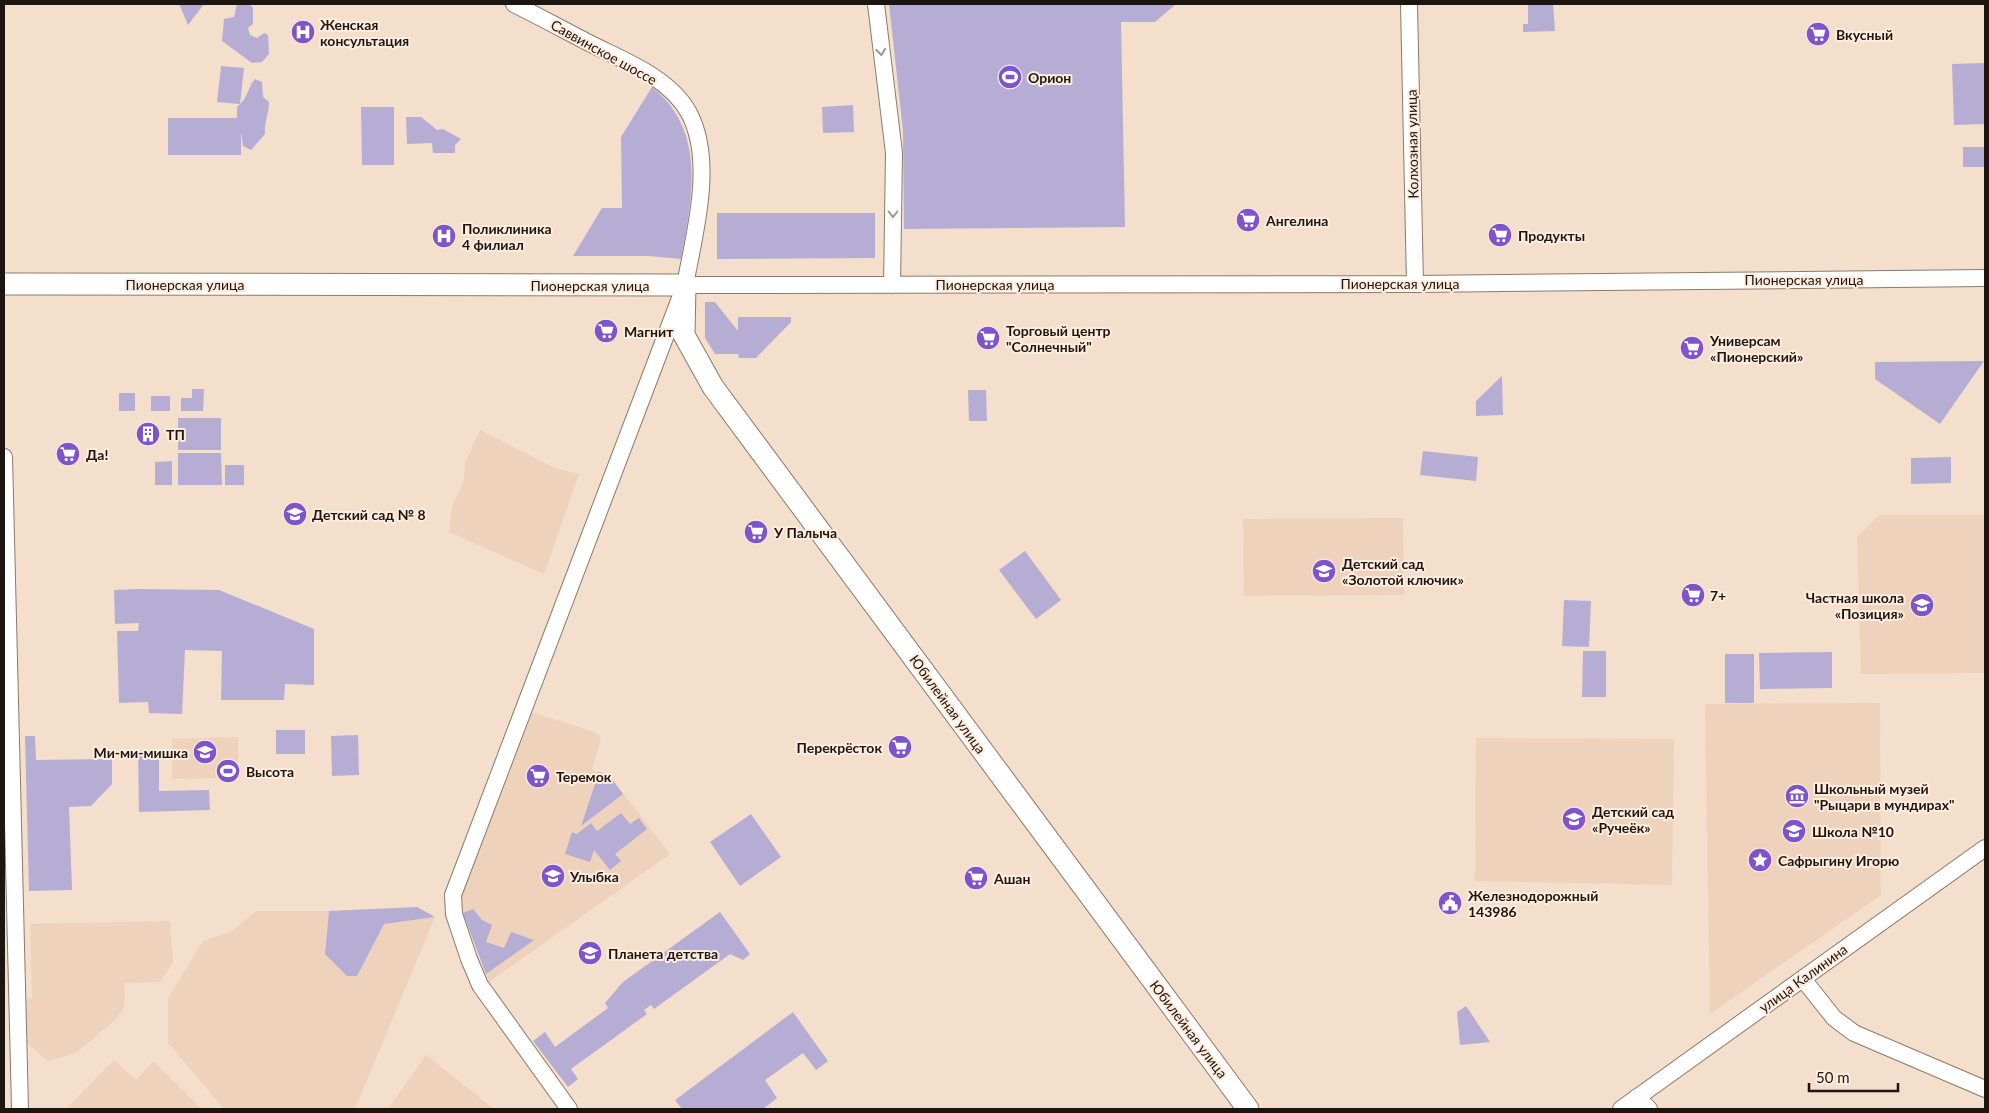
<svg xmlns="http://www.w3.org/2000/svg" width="1989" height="1113" viewBox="0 0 1989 1113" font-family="Lato,sans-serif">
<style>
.built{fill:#efd2bb}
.green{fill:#b6add5}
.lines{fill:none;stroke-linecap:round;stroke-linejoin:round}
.minor-casing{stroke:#8d7a69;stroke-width:18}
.major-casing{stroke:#8d7a69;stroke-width:23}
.minor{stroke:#fff;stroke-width:16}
.major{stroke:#fff;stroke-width:21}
.oneway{stroke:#999693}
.labels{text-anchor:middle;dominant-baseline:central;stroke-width:4;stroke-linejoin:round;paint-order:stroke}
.poi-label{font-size:14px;font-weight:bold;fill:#1d1610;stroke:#feecde;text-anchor:start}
.street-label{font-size:14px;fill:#1d1610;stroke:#feecde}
</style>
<rect width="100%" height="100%" fill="#f4decc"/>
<path class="built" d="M480 430 557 469 579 474 544 574 449 532 452 507 464 480 465 463Z
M1879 515H1985V673L1861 674 1857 537Z
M1403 518 1404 595 1244 596 1243 519Z
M1880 703 1881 895 1710 1014 1705 704Z
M528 711 597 733 601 738 592 770 609 775 670 854 489 982 458 901Z
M238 737V765H217V778L172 779V739Z
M1476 738 1674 739 1672 885 1475 881Z
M256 911H329L325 954 357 976 384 923 435 917 355 1109H224L168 1043V998L203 941 232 931Z
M170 921 173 963 160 982 125 983 124 1008 114 1021 76 1053 47 1061 23 1039V999L32 998 30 924Z
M426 1055 494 1109H388Z
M114 1060 136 1080 153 1061 202 1109H66Z"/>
<path class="green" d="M179 4H204L188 25Z
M237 4H249L253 8V24L248 28 250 35 257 38 264 33 268 35 269 54 262 62 252 63 222 41 224 19 234 17Z
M889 4H1176L1155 22H1121L1125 227 904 229 903 131Z
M1528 4H1553L1555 31 1523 32V24H1528Z
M1985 63V124L1954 125 1952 64Z
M221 66 244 68 240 104C248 97 248 87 255 79L262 82 263 97 269 102C269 114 264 122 265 134L251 150 243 146 241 132V155H168V118H237V107L240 104 217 102Z
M652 87C707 131 692 198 681 259L649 256H573L602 208H622L621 137Z
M853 105 854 132 823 133 822 107Z
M361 107H394V165H362Z
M406 117H421L437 130 443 129 461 139 455 145V153H433L432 143 407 144Z
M1963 147H1985V167H1963Z
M717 213H875V258L717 259Z
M705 302H715L738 331V317H791V322L756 358H739L738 354H715L705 338Z
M1984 361 1940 424 1875 379V362Z
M1502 376 1503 415 1476 416V401Z
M192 389H204L203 411H181V398H192Z
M968 390H986L987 421H969Z
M119 393H135V411H119Z
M151 396H170V411H151Z
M178 418H221V450H178Z
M1423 451 1478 457 1476 481 1420 475Z
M178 453H221L222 485H178Z
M1951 457V483L1911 484V458Z
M172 461V485H155V462Z
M225 465H244V485H225Z
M1025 551 1061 600 1036 619 999 570Z
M138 589 219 590 314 629V685L285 684 284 700H221L222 651 185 650 182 714 149 713 148 702 119 703 117 631H138L139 623 115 624 114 590Z
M1564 600 1591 601 1589 647 1562 646Z
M1583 651H1606V697H1582Z
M1832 652V688L1760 689 1759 653Z
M1725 654H1754V703H1725Z
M276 730H305V754H276Z
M358 735 359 775 332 776 331 736Z
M25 736H35L36 760 112 759V784L91 806 69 807 72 890 29 891Z
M159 750V791L209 790 210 810 139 812 138 751Z
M599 772 609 775 623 794 581 826Z
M621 813 630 824 639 818 647 829 615 854 621 861 610 870 594 850 590 862 565 854 572 832 577 834 591 823 597 831Z
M751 814 781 857 740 886 710 842Z
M417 907 435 917 384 924 357 976H347L325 954 329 911Z
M473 909 482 920 492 925 486 942 504 948 511 932 534 940 486 974 463 913Z
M720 912 750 954 743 960 730 954 654 1009 651 1005 644 1010 647 1014 571 1069 578 1079 568 1087 533 1041 545 1032 555 1047 608 1008 605 1003 623 982Z
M1466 1006 1490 1042 1460 1045 1457 1012Z
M793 1012 828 1061 816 1070 803 1053 765 1080 777 1098 763 1109H682L675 1100Z"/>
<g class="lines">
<g class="minor-casing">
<path id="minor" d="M514 4C540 17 566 31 591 44 625 61 670 78 689 113 715 162 694 235 685 285L453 895 454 914 469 959 480 985 569 1109
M876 4 894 153 892 285
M1409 4 1415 284
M685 285 1415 284 1985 278
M4 457 20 1109
M1803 979 1834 1018 1854 1033 1985 1089
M1637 1097 1649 1109
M1621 1109 1985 848"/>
</g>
<g class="major-casing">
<path id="major" d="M4 284 685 285 684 335 713 387 1248 1109"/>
</g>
<use href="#minor" class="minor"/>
<use href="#major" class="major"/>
</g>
<defs><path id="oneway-chevron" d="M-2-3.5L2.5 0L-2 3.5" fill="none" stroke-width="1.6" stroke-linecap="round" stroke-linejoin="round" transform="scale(1.25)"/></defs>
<g class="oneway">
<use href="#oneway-chevron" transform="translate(881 52) rotate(83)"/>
<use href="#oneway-chevron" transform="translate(893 214) rotate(90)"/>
</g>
<defs>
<g id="hospital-disc" transform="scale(1.25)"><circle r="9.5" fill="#7d54cd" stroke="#feecde"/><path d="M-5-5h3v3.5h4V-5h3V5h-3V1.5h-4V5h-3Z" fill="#fff"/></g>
<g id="supermarket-disc" transform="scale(1.25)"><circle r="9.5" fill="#7d54cd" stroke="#feecde"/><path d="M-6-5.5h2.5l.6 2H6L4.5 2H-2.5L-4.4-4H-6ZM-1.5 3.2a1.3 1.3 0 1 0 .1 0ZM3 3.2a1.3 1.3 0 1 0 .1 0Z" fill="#fff"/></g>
<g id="stadium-disc" transform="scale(1.25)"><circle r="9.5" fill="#7d54cd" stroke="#feecde"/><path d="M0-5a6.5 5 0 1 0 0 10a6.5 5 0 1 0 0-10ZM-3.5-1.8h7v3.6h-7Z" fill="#fff"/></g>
<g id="building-disc" transform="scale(1.25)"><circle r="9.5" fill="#7d54cd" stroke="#feecde"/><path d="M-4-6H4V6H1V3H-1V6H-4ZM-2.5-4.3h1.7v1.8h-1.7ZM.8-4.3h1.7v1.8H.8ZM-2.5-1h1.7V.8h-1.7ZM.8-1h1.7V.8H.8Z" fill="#fff"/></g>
<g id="school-disc" transform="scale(1.25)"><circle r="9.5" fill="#7d54cd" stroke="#feecde"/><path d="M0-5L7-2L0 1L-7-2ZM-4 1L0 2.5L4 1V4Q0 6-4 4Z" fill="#fff"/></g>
<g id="museum-disc" transform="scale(1.25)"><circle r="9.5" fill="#7d54cd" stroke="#feecde"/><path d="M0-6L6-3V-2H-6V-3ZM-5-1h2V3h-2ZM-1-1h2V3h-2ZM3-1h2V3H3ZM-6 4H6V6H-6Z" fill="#fff"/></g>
<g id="sight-disc" transform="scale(1.25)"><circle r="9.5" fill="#7d54cd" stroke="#feecde"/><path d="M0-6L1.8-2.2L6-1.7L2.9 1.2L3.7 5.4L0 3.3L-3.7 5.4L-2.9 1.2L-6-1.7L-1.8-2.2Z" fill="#fff"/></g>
<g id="civic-disc" transform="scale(1.25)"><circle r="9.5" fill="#7d54cd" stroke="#feecde"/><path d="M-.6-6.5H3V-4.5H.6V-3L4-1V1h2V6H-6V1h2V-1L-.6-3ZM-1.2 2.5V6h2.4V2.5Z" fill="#fff"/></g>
</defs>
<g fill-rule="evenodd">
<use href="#hospital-disc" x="303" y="32"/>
<use href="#supermarket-disc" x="1818" y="34"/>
<use href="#stadium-disc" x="1010" y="77"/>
<use href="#supermarket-disc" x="1248" y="220"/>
<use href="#supermarket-disc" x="1500" y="235"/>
<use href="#hospital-disc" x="444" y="236"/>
<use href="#supermarket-disc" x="606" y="331"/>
<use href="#supermarket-disc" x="988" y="338"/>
<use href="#supermarket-disc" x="1692" y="348"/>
<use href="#building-disc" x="148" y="434"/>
<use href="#supermarket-disc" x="68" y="454"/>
<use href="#school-disc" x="295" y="514"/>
<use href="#supermarket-disc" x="756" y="532"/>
<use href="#school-disc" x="1324" y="571"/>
<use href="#supermarket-disc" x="1693" y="595"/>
<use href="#school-disc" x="1922" y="605"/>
<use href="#supermarket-disc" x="900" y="747"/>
<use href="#school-disc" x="205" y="752"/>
<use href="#stadium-disc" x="228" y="771"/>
<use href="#supermarket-disc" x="538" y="776"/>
<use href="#museum-disc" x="1797" y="796"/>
<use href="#school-disc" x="1574" y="819"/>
<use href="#school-disc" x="1794" y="831"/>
<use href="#sight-disc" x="1760" y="860"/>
<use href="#school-disc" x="553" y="876"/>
<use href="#supermarket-disc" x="976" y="878"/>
<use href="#civic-disc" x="1450" y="903"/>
<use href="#school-disc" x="590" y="953"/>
</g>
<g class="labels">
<g class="poi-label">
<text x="320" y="24">Женская<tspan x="320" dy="16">консультация</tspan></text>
<text x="1836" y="34">Вкусный</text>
<text x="1028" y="77">Орион</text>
<text x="1266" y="220">Ангелина</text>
<text x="462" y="228">Поликлиника<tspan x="462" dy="16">4 филиал</tspan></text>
<text x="1518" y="235">Продукты</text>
<text x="1006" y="330">Торговый центр<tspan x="1006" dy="16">"Солнечный"</tspan></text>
<text x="624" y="331">Магнит</text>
<text x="1710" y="340">Универсам<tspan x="1710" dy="16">«Пионерский»</tspan></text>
<text x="166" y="434">ТП</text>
<text x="86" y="454">Да!</text>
<text x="312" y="514">Детский сад № 8</text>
<text x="774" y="532">У Палыча</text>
<text x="1342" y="563">Детский сад<tspan x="1342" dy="16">«Золотой ключик»</tspan></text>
<text x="1710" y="595">7+</text>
<text x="1904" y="597" text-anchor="end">Частная школа<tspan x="1904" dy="16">«Позиция»</tspan></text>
<text x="882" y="747" text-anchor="end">Перекрёсток</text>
<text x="188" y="752" text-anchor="end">Ми-ми-мишка</text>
<text x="246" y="771">Высота</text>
<text x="556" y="776">Теремок</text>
<text x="1814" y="788">Школьный музей<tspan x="1814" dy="16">"Рыцари в мундирах"</tspan></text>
<text x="1592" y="811">Детский сад<tspan x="1592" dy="16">«Ручеёк»</tspan></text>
<text x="1812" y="831">Школа №10</text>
<text x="1778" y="860">Сафрыгину Игорю</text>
<text x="570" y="876">Улыбка</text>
<text x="994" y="878">Ашан</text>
<text x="1468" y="895">Железнодорожный<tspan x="1468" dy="16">143986</tspan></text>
<text x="608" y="953">Планета детства</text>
</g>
<g class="street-label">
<text transform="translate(604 52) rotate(29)">Саввинское шоссе</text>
<text transform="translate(1412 144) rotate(-91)">Колхозная улица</text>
<text x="1804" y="279">Пионерская улица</text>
<text x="1400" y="283">Пионерская улица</text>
<text x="185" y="284">Пионерская улица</text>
<text x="995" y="284">Пионерская улица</text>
<text x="590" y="285">Пионерская улица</text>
<text transform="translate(948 704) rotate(54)">Юбилейная улица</text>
<text transform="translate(1803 978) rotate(-36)">улица Калинина</text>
<text transform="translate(1189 1029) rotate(53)">Юбилейная улица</text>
</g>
</g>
<rect width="1989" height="1113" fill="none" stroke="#1d1610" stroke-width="10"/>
<path d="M1809 1083v8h89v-8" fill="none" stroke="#1d1610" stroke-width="2.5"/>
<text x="1816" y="1083" font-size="15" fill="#1d1610" stroke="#feecde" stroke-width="4" paint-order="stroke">50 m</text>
</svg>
